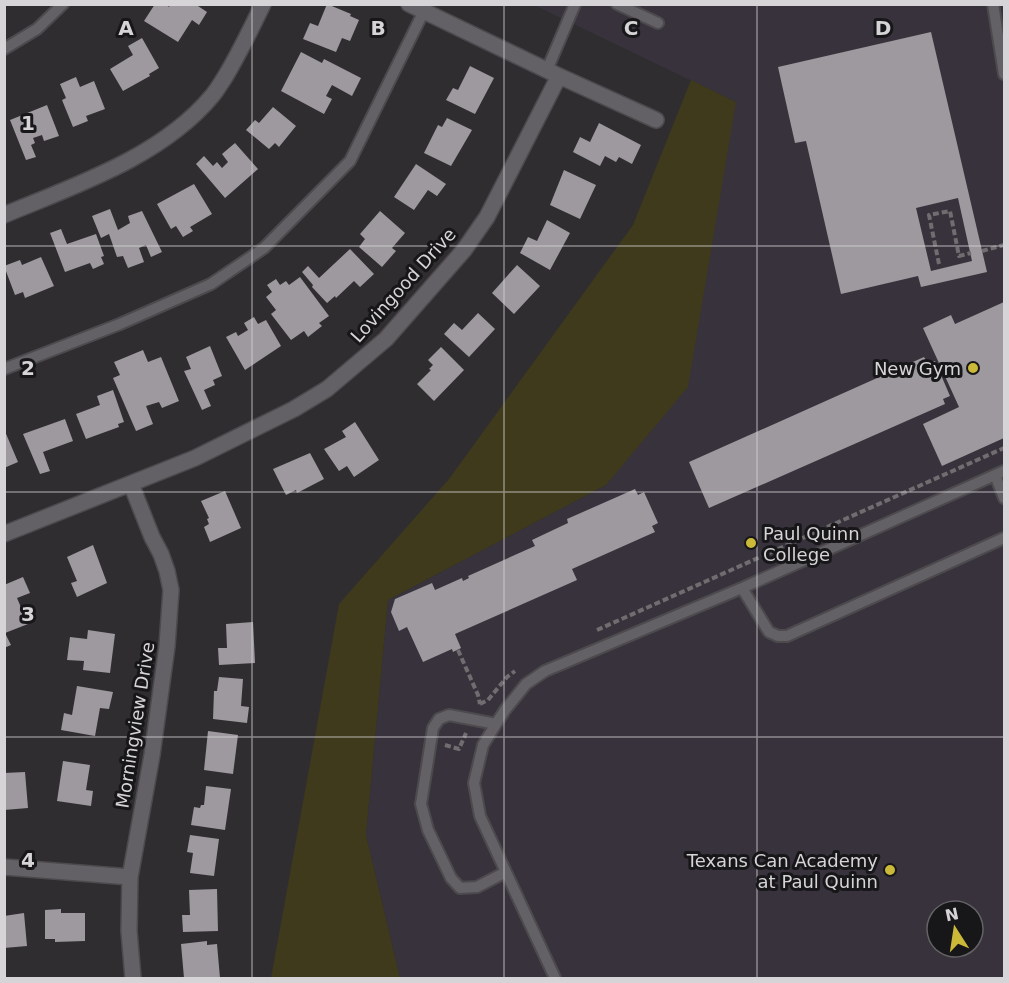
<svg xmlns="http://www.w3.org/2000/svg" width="1009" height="983" viewBox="0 0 1009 983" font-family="'DejaVu Sans',sans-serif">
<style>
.built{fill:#38323c;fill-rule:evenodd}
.green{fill:#3e3a1b}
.building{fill:#9d999f;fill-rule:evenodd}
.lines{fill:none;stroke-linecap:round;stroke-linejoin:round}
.service-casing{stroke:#4d4a4e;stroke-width:14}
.minor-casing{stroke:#4d4a4e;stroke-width:18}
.path{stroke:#6f6d70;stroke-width:4;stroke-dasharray:6 3;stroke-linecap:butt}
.service{stroke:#646166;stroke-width:10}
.minor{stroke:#646166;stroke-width:15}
.grid{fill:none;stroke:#d6d4d7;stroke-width:1.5;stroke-opacity:0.55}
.poi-dot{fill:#cbb939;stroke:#171618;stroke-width:2}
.labels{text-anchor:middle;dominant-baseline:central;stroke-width:6;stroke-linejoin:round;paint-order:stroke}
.street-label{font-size:18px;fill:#d6d4d7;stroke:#171618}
.poi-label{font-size:18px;fill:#d6d4d7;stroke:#171618;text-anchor:end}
.grid-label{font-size:20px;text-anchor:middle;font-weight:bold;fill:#d6d4d7;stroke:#171618;stroke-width:6;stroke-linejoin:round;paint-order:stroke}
</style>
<rect width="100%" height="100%" fill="#302d31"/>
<path class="built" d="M534 5H1004V978H400L366 835 388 600 606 485 736 102ZM937 911H973V947H937Z"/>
<path class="green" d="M691 80 736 102 688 387 606 485 388 600 366 835 400 978H271L339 604 449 479 633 225Z"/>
<path class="building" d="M155 4H166L169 7 170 4H195L207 12 199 25 192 20 178 42 144 21Z
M327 4 351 14 350 16 359 20 350 41 342 38 336 52 303 39 310 23 318 26Z
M931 32 987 272 921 287 918 276 841 294 806 141 795 143 778 67ZM958 198 972 261 931 271 916 208Z
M142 38 159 68 149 74 150 76 123 91 110 69 133 55 128 46Z
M301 52 322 63 324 59 361 78 352 96 332 85 326 96 332 99 324 114 281 91Z
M470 66 494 78 475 114 446 100 453 88 458 90Z
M76 77 80 87 94 81 105 109 86 116 88 121 73 127 62 100 66 98 60 84Z
M47 105 59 136 44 141 42 135 33 138 35 143 31 145 36 157 26 160 10 120Z
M273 107 296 126 279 147 275 143 269 149 246 130 255 120 259 123Z
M447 118 472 130 451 166 424 153 438 125 442 127Z
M599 123 641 145 632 164 619 157 616 162 605 156 600 166 573 152 580 137 590 142Z
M235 143 258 169 225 198 196 164 204 156 213 166 217 162 222 168 228 162 222 154Z
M416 164 446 184 437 196 428 190 414 210 394 197Z
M564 170 596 185 580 219 550 205Z
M194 184 212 214 190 227 193 231 183 237 176 226 171 229 157 204Z
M110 209 118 230 130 223 128 216 142 211 162 252 151 257 146 245 139 248 144 262 128 268 123 256 117 257 109 234 101 238 92 216Z
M380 211 405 233 392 248 396 251 382 267 359 247 365 239 360 234Z
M547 220 570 233 550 270 520 253 528 237 537 241Z
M61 229 67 244 96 234 104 256 101 257 104 264 93 269 90 263 65 272 50 233Z
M350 249 374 274 360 287 354 281 336 298 335 296 327 303 312 287 313 285 302 272 308 266 319 278Z
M41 257 54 286 25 298 23 292 15 295 4 266 20 260 22 265Z
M517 265 540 286 514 314 492 293Z
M300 277 329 316 319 323 322 326 308 337 304 331 291 340 271 314 276 310 266 297 272 292 267 285 276 279 280 285 286 281 289 285Z
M1004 302V438L942 466 923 424 959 407 923 328 951 315 955 324Z
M478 313 495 329 469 357 444 334 454 323 462 330Z
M254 317 258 324 266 320 281 346 245 370 226 337 236 332 238 336 248 330 244 323Z
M210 346 222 376 213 380 215 385 204 390 211 406 202 410 184 371 191 369 186 357Z
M441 347 464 370 434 401 417 384 431 370 429 369 433 365 428 360Z
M143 350 148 362 161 357 179 401 162 408 159 402 146 406 153 424 136 431 113 378 120 375 114 362Z
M924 357 928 364 935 361 950 396 943 399 945 404 709 508 689 462Z
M113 390 124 422 118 424 119 427 86 439 76 414 100 405 97 396Z
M65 419 73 441 43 452 50 471 40 474 23 434Z
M355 422 379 460 354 477 347 466 339 471 324 449 346 437 342 431Z
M4 429 18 462 4 468Z
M310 453 324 479 297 493 296 490 286 495 273 469Z
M635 489 638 495 644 492 658 523 652 526 655 532 572 569 577 580 455 634 461 648 453 652 452 649 423 662 407 627 399 631 391 612 395 599 432 583 435 590 462 578 463 581 469 578 468 576 535 546 532 540 568 523 567 519Z
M225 491 241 528 210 542 204 527 209 524 207 519 209 518 201 501Z
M93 545 107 583 77 597 71 583 77 581 67 557Z
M23 577 30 593 17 598 28 624 5 633 11 645 4 648V585Z
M253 622 255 663 219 665 218 648H227L226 624Z
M88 630 115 634 110 673 83 670 84 661 67 660 70 637 87 639Z
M219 677 243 679 241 706 249 707 247 723 213 719 214 691H217Z
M77 686 113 692 109 709 100 708 95 736 61 730 64 713 72 715Z
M208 731 238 735 233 774 204 770Z
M63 761 90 765 86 790 93 791 91 806 57 801Z
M25 772 28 808 4 810V773Z
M206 786 231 789 225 830 191 825 194 807 200 808 201 805H204Z
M190 835 219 839 214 876 190 873 193 853 187 852Z
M217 889 218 931 183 932 182 915H190L189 890Z
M61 909V913H85V941L55 942V939H45V910Z
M24 913 27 946 4 948V916Z
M207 941V945L217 944 220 978H184L181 944Z"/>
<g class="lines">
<g class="service-casing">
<path id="service" d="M617 4 658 23
M993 4 1004 74
M4 49 37 29 63 4
M547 70 575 4
M4 369 120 324 211 284 264 248 350 161 424 11
M995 475 1004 498
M742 588 769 632 778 636H787L1004 538
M496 724 449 715 439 719 433 728 421 804 428 830 451 878 460 888 477 887 506 872
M555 978 480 816 474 783 483 745 496 724 505 710 526 684 545 671 742 588 1004 471"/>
</g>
<g class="minor-casing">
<path id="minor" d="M409 4 559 76 656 120
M4 215C76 185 161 157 212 96 217 90 221 83 225 77 239 54 251 29 263 4
M131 484 152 537 161 554 167 571 171 590 167 646 152 755 130 877 129 931 133 978
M4 534 195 458 294 409 327 389 386 339 464 250 487 217 559 76
M4 867 130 877"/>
</g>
<path class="path" d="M982 251 1004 245
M939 264 929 215 950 211 959 256 971 253
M597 630 1004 448
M458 650 478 695 480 704
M480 704 488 700 507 677 515 671
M445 745 459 749 466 733"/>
<use href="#service" class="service"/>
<use href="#minor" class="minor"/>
</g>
<path class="grid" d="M252 4V978M504 4V978M757 4V978M4 246H1004M4 492H1004M4 737H1004"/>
<g class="poi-dot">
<circle cx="973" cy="368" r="6"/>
<circle cx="751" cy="543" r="6"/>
<circle cx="890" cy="870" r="6"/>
</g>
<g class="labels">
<g class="street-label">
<text transform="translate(403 285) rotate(-48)">Lovingood Drive</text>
<text transform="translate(135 725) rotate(-81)">Morningview Drive</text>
</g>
<g class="poi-label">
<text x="961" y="368">New Gym</text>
<text x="763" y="533" text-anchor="start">Paul Quinn<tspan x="763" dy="21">College</tspan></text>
<text x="878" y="860">Texans Can Academy<tspan x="878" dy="21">at Paul Quinn</tspan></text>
</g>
</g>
<g class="grid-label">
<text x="126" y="35">A</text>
<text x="378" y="35">B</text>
<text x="631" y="35">C</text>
<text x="883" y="35">D</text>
<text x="28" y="130">1</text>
<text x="28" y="375">2</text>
<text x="28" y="621">3</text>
<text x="28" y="867">4</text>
</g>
<rect width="1009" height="983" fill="none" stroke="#d6d4d7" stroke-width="12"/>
<g transform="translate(955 929) rotate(348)"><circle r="28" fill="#171618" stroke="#636264" stroke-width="1.5"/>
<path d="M0-4.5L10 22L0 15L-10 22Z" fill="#cbb939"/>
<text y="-9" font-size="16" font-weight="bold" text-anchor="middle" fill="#d6d4d7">N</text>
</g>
</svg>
